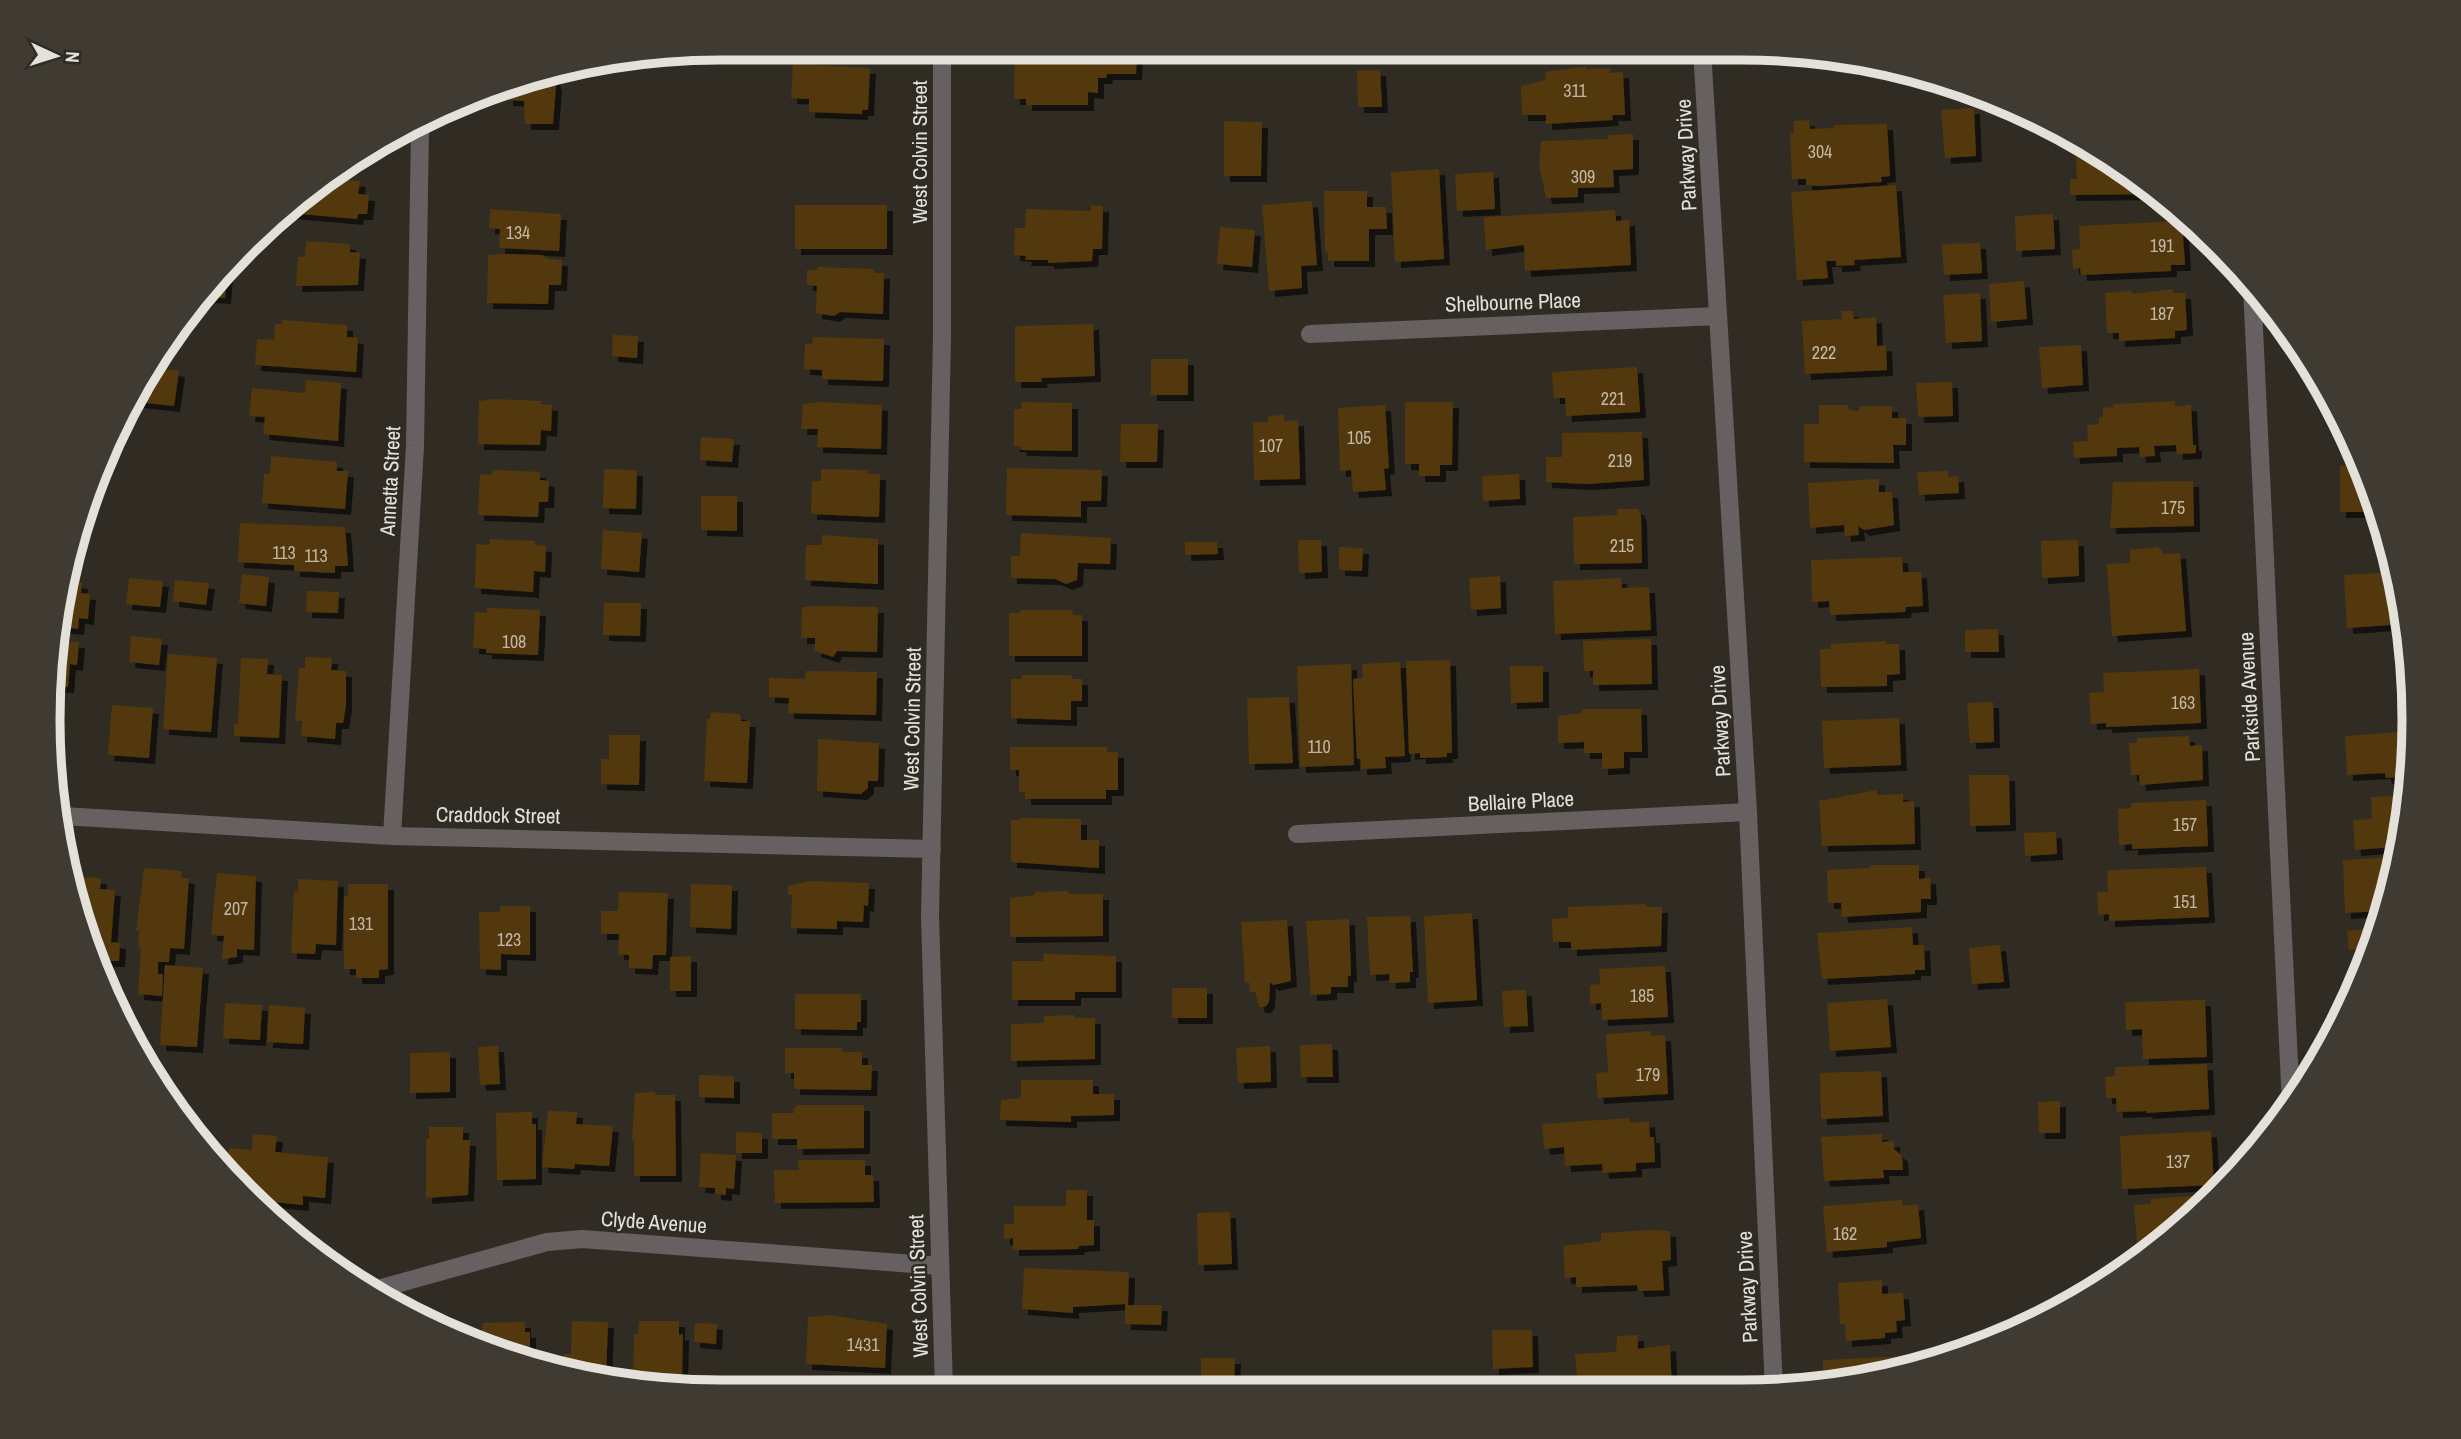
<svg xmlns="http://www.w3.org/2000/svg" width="2461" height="1439" viewBox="0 0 2461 1439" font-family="'Archivo Narrow',sans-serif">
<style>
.building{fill:#523909;filter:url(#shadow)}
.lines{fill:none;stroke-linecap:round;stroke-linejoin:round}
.minor{stroke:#666061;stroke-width:18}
.labels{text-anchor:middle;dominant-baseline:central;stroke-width:5;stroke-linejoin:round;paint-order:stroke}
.number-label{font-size:18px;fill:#c0b7a6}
.street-label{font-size:21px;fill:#e4e1db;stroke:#312c23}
.rim{fill:none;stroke:#e4e1db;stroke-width:9}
</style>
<defs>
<filter id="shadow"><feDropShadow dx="6" dy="6" stdDeviation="0" flood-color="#0009"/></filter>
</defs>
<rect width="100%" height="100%" fill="#312c23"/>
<path class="building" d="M1015 51H1097L1098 58H1104L1105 54H1137L1136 74H1107L1106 78H1098V93L1088 92V105H1026V99H1014Z
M793 64 870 68 868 110H862V114L809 112V99L791 98Z
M1587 66V69L1610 68V73L1623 72 1625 115H1612L1613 120 1546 124V115H1522L1521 86 1546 80 1545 72Z
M1380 70 1382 107H1358L1357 71Z
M553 75 556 86 553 124H525L524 101 507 100V94H497V86L504 83Z
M1974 108 1976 156 1945 158 1941 110Z
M1809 120 1810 129 1834 128V125L1887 124 1890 176 1881 177 1882 182 1819 186 1806 185V179H1792L1790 133H1794V121Z
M1224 121 1262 122 1261 176H1224Z
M1633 134V169L1613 170 1614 187 1578 188V197L1546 198 1539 164 1541 141 1608 139 1609 135Z
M2096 151 2115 160 2156 194 2070 195V179H2077L2076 152Z
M1439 169 1444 259 1395 262 1391 172Z
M1493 172 1495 209 1457 211 1455 174Z
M325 178 360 181 358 194 369 195 367 214H358L357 219 288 213 311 186Z
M1896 185 1901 257 1854 260 1855 265 1836 266V261H1826L1828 278 1797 280 1791 192Z
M1324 191H1367V207H1386L1387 229H1369V261H1328V253L1325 252Z
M1312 201 1317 265 1301 266 1302 288 1269 291 1262 205Z
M795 205H887V249H795Z
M1091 205 1103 206 1102 249H1093L1092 261 1048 263V260H1025L1026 256 1014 255 1015 228H1025L1026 209 1091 211Z
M490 209 561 214 559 251 499 248 500 229 489 228Z
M1615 210 1616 221 1629 220 1631 265 1525 271 1524 245 1486 250 1484 217Z
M2053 214 2055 249 2016 251 2015 216Z
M2182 221 2185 265H2171V271L2081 275 2080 268 2073 269 2072 250 2080 249 2079 226Z
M1220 227 1255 230 1252 267 1217 264Z
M306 241 350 244V252L360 253 358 285 296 286 298 257H305Z
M1980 243 1982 273 1944 275 1942 244Z
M502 254 542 255 549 259 562 260 561 285H549L548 304 487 303 488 255Z
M817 267 874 269V273H884L883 314 840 312 834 316 816 313 817 286 807 285V270H817Z
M227 275 225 298 207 297 216 286Z
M2024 281 2027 319 1991 322 1989 284Z
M2173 289V293H2185L2187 330 2175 331V338L2119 341V333H2107L2105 293 2131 291 2132 294Z
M1980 293 1982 341 1946 343 1943 295Z
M1841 311H1853L1854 319 1876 317 1877 346 1886 345 1887 370 1805 374 1802 321 1842 319Z
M282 320 347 325V337L358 338 356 372 255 365 257 339 274 340 275 324H282Z
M1093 324 1095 376 1041 378 1042 382H1015V326Z
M613 335 638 336 637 358 612 356Z
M813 337 884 339 883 381 822 379V370L804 369 805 343 812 344Z
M2081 345 2083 385 2042 388 2039 347Z
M1151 359H1188V395H1151Z
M151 367 179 371 174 406 137 402Z
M1637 367 1640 412 1566 416 1565 398H1554L1552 372Z
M306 380 341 383 338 441 263 434 265 417 249 416 252 388 305 393Z
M1952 382 1953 416 1918 417 1916 383Z
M495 399 542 401 541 404 552 405 551 431 541 430 540 445 478 444 479 401Z
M2175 401V406L2191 405 2193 445H2196V453L2177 454 2176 445 2154 446 2155 456 2140 457 2139 447 2117 448V456L2074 458 2073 442 2088 441 2087 425 2099 424V417H2103V408L2114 407 2113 404Z
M819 402 882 405 881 449 817 447 818 429H801L803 404Z
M1022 402 1072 403V451L1021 450 1020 446H1014V409H1021Z
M1405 402H1453L1452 465H1440V476H1419V464H1405Z
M1385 405 1389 468 1384 469 1386 490 1353 492 1351 470 1340 471 1338 408Z
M1819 405H1848L1849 410 1859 411V406H1892V418H1906V445H1893L1894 463 1804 462V424H1819Z
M1284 415V421L1298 420 1300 479 1254 480 1253 422H1268V416Z
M1121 424H1158L1157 462H1120Z
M1642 432 1644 480 1587 484 1546 482V457H1562V433Z
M701 437 734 439 732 462 700 460Z
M271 456 337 462V471H348L345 509 262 503 264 474H270Z
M2340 466H2364L2380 519H2376V512H2340Z
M1007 468 1102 470 1101 501H1081V517L1006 515Z
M604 469 637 470 636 509 603 508Z
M821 469 868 470V474H880L879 517 811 514 812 481H821Z
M493 470 540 472V480L549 481 548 502H539L538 517 478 515 480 474 492 475Z
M1948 471V477L1958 476 1959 493 1919 495 1917 472Z
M1519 474 1520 499 1483 501 1482 476Z
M1879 479V492H1892L1894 525 1864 530 1858 526 1859 535 1845 536 1844 525 1810 528 1808 483Z
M2193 481 2194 526 2110 528 2113 482Z
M701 496H737V531L701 530Z
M1617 509H1638L1641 516 1642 563 1574 564 1573 517 1617 515Z
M240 523 345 527 348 566H335V573L294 571V565L238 562Z
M603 530 642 533 639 572 601 569Z
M1021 533 1111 538 1110 564 1078 563 1077 580 1066 584 1055 579 1011 578V556H1020Z
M822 535 878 539V584L805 580 806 545H822Z
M490 539 535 541V545L546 546 545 572 534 571 533 592 475 588 476 544 489 545Z
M1298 540H1321L1322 572 1299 573Z
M2078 540 2079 576 2042 578 2041 541Z
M1185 542H1217L1218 554 1185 555Z
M1339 547 1363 548 1362 571 1339 570Z
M2158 547 2164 554 2180 553 2186 631 2112 636 2107 564 2130 563V550Z
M1902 557 1903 572H1921L1923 606 1906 607 1905 612 1830 615 1829 601 1812 602 1811 560Z
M2396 572 2404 624 2347 628 2344 575Z
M242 574 269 577 266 606 239 603Z
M1500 576 1501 608 1471 610 1469 578Z
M129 578 163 581 160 607 126 604Z
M1621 578 1622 588 1649 587 1651 630 1555 634 1553 581Z
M175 580 209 583 206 605 173 601Z
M65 581 82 583 81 593 90 594 88 619 79 618 78 629 59 627Z
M307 591 339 592 338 613 306 612Z
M604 603H641L640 636 603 635Z
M816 606 878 607 877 652 837 651 833 657 815 651V638H801L802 607Z
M487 608 540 610 538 655 486 653V649L473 648 475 612 487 613Z
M1020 610H1072L1073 615H1082V656H1009V613H1020Z
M1998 629 1999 652H1965V630Z
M131 636 162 639 159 665 129 662Z
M1651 639 1652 684 1593 685V671H1584L1583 641Z
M58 641 79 642 77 665 70 664 68 687 52 686Z
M1886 641V644H1899L1900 674 1887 675V686L1821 687 1820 649H1831L1830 644Z
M168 654 217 658 211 732 163 729Z
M305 657 332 658 331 670 346 671V705L343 723H336L335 739 301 736 302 721H295L299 668H305Z
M241 658 268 659 267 674 282 675 279 738 234 736V723L238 724Z
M1450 660 1452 753H1447V757L1420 758V753L1409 754 1406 661Z
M1400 662 1405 756 1385 757 1386 768 1361 769V759H1357L1353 679 1363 678 1362 664Z
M1351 664 1354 765 1300 767 1297 666Z
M1510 666H1543V702L1511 703Z
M2199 669 2201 723 2106 727V723L2091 724 2089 693 2104 692 2103 673Z
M806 671 877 672 876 715 788 713 789 698 769 697V678L805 679Z
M1022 675H1071L1072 679H1082V701H1071V720L1011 718V679H1022Z
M1289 697 1293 763 1249 764 1247 698Z
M1993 702 1994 742 1970 743 1967 703Z
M112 705 153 708 149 758 108 755Z
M1582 709H1641L1642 752H1624V768L1602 769V753H1584V742L1558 743V716L1582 713Z
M711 712 740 714 741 721H750L747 783 704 781 707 719H710Z
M48 713 52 714 53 738H50Z
M1899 718 1901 765 1824 768 1822 721Z
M2413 731 2409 772H2400V777L2386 778 2385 773 2347 775 2345 736Z
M609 735H640L639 785 601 784V759H609Z
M2189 736 2190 746 2202 745 2203 780 2140 785 2139 775H2131L2129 743H2137V738Z
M818 739 879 743 878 781H868V788L861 794 817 791Z
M1010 747H1107V752H1118V790H1106V799H1025V792H1019V770H1010Z
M1969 775H2009L2010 825 1970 826Z
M1877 790V795L1903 794V802L1914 801 1915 844 1822 846 1819 801Z
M2406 795 2402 843H2394V847L2355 850 2353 820 2372 819 2371 797Z
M2206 800 2208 846 2132 849V844L2119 845 2118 809 2131 808V803Z
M1019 818 1081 819V840H1099V868L1011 862V820H1020Z
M2056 832 2057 854 2025 856 2024 833Z
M2399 857 2382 911 2345 913 2343 860Z
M1871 865H1919V879L1930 878 1931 899H1921V912L1842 917 1841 903H1828L1827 870 1870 868Z
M2206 867 2209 917 2109 921V914L2098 915 2097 892H2108L2107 870Z
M144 868 182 871 181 877 189 878 184 949 170 948 169 962H158V974H163L162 996 138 994 141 948 138 947 139 931H136Z
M217 873 256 876 254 950 237 949V957L222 959 224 936 211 935Z
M77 877 101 878 100 889 115 890 111 942 120 943 119 961H108L107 975 83 936 76 892Z
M298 879 338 881 336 945 316 944 315 954 291 953 294 891 298 892Z
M810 881 869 883 868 906 864 905 863 922 837 921V929L791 928 792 895H788V886Z
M348 884H388V969L379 970V978H356V969H344V896L348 895Z
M691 884 732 885 731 929 690 927Z
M1068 891 1069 894H1103V936L1010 937V898L1035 895V892Z
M619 892 668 893 666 955H653L652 969 629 968V955L618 954 619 934H601V911H618Z
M1645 904 1646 907H1662L1661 946 1571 950V942H1553L1552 919 1568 918V907Z
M500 906H530V955L501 954V970L480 969 479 912H500Z
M1472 913 1477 1000 1428 1003 1424 916Z
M1410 916 1413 972H1410V982L1390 983 1389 974 1370 975 1367 917Z
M1349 919 1351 976H1348V987H1331V994L1311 995 1306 921Z
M1287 920 1291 981 1273 985 1270 982 1269 1002 1265 1007H1259L1255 992H1250L1249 982 1245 983 1241 922Z
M1912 927 1913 945H1924L1925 970H1915V974L1822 979 1817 933Z
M2377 928 2363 975 2360 949 2349 950 2347 931Z
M2000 945 2004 982 1972 984 1969 948Z
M1043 954 1116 956V992H1075V1000H1012V961H1044Z
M691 956V991H670V957Z
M165 965 203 968 197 1047 160 1045Z
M1665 966 1668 1017 1602 1020 1601 1003 1590 1004V985L1600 984 1599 969Z
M1172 988H1207V1018H1172Z
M1526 990 1528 1026 1504 1027 1502 991Z
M795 994H861V1022H857V1030L795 1029Z
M1887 999 1891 1047 1830 1051 1827 1003Z
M2205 1000 2207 1057 2143 1059 2142 1029 2126 1030 2125 1002Z
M225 1003 262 1005 260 1040 223 1038Z
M269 1005 305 1008 303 1044 267 1042Z
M1074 1015 1075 1018H1095V1059L1011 1061V1024L1044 1023V1016Z
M1651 1031V1036L1665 1035 1668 1094 1598 1098 1596 1073 1608 1072 1606 1034Z
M1332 1044 1333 1077H1301L1300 1045Z
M498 1046 500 1084 480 1085 478 1047Z
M1270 1046 1271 1082 1238 1083 1236 1048Z
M785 1048H842V1052H862V1065H872L871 1090 794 1089V1073H785Z
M450 1052V1092L410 1093V1053Z
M2207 1064 2209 1109 2146 1113 2147 1111 2117 1112 2116 1098H2106L2105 1077 2115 1076V1067Z
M1881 1071 1883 1116 1821 1119 1820 1073Z
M699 1075 734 1076V1098L699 1097Z
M1021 1080H1093V1094H1114V1115L1071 1116V1122L1000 1120 1001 1100 1021 1098Z
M655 1092V1095H675L676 1176H634V1140L632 1141 635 1093Z
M2060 1101V1133H2039L2038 1102Z
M798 1105H864V1148L797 1149V1139H772V1113H794V1108Z
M548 1111 577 1112 576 1124 613 1126 609 1166 575 1164 574 1169 542 1167Z
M532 1112V1124H536V1179L497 1180 496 1113Z
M1629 1118 1630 1123 1649 1121 1650 1137H1654L1655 1162 1636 1163V1171L1603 1173 1602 1164 1565 1166 1564 1147 1544 1149 1542 1124Z
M429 1127H463V1140H470L468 1195 426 1198V1139H429Z
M2211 1131 2214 1185 2122 1189 2120 1136Z
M736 1132 762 1133V1153H736Z
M253 1134 277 1136 275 1152 328 1157 325 1198 303 1196V1205L263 1201 227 1167 229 1148 252 1150Z
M1882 1134V1142L1894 1141V1149L1902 1156 1903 1170H1883L1884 1178 1824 1181 1821 1137Z
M701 1153 736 1155 734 1189 726 1188V1195L715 1194V1188L699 1187Z
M798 1160H865V1175H873L874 1202 775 1203 774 1170H799Z
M1066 1190H1087V1220H1094V1245L1079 1246 1078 1249 1013 1250V1238L1004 1239V1224H1014V1206H1066Z
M2205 1195 2206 1200H2210L2154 1243 2137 1244 2134 1205 2151 1204V1199Z
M1902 1200V1206L1918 1204 1921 1238 1887 1242V1247L1827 1252 1823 1206Z
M1230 1212 1232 1264 1198 1265 1197 1213Z
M1652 1230 1670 1231 1671 1260 1662 1261 1664 1290 1638 1291 1637 1285 1576 1287V1277L1565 1278 1563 1246 1601 1241V1233Z
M1024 1268 1129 1272 1128 1305H1162L1161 1325 1125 1324V1304L1073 1307V1313L1022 1309Z
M1882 1280V1294L1903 1293 1905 1320 1896 1321 1897 1332 1885 1333V1338L1846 1341 1845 1324H1840L1838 1283Z
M830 1315 887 1324 885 1368 806 1364 808 1317Z
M572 1321 608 1322 606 1377 563 1368 564 1354H571Z
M639 1321H679V1335L683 1334 682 1378H672V1390L635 1382 633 1378 634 1334H638Z
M525 1322V1332H530V1360H537V1363L503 1356 479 1344 483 1323Z
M695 1323 717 1324 716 1344 694 1342Z
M445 1327H464V1337L450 1330Z
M1492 1330H1532L1533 1367 1493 1369Z
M1638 1335V1349L1670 1345 1672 1390H1578L1575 1354 1616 1352 1617 1336Z
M1911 1356V1365L1824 1383 1823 1360Z
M1201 1358H1235L1234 1389 1201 1388Z
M697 1374 730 1377 729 1390H696Z
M782 1384 836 1388V1390H782Z"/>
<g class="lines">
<path class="minor" d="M942 48V336L930 916 944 1390
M1702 49 1748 812 1774 1390
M2252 287 2291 1105
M1310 334 1718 316
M63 816 392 836 932 849
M1297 834 1748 812
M392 836 415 446 420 128
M371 1291 547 1242 582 1239 940 1266"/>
</g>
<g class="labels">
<g class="number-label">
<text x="1575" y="90">311</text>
<text x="1820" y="151">304</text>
<text x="1583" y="176">309</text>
<text x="518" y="232">134</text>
<text x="2162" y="245">191</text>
<text x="2162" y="313">187</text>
<text x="1824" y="352">222</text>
<text x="1613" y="398">221</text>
<text x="1359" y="437">105</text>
<text x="1271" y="445">107</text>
<text x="1620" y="460">219</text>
<text x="2173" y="507">175</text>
<text x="1622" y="545">215</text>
<text x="284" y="552">113</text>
<text x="316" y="555">113</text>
<text x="514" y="641">108</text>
<text x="2183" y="702">163</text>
<text x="1319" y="746">110</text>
<text x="2185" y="824">157</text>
<text x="2185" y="901">151</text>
<text x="236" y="908">207</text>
<text x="361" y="923">131</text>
<text x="509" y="939">123</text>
<text x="1642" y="995">185</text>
<text x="1648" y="1074">179</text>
<text x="2178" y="1161">137</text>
<text x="1845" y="1233">162</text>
<text x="863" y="1344">1431</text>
</g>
<g class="street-label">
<text transform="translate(919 152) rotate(-90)">West Colvin Street</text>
<text transform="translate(1686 155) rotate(-93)">Parkway Drive</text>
<text transform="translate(1513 302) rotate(-2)">Shelbourne Place</text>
<text transform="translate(390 481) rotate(-87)">Annetta Street</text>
<text transform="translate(2249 697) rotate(-93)">Parkside Avenue</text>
<text transform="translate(912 719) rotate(-89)">West Colvin Street</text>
<text transform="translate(1720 721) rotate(-93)">Parkway Drive</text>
<text transform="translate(1521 801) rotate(-3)">Bellaire Place</text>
<text transform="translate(498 815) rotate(1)">Craddock Street</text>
<text transform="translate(654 1222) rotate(4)">Clyde Avenue</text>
<text transform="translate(918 1286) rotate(-92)">West Colvin Street</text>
<text transform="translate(1747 1287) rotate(-93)">Parkway Drive</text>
</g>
</g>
<path d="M0 0H2461V1439H0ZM720 60H1742A660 660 0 0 1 2402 720V720A660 660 0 0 1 1742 1380H720A660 660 0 0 1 60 720V720A660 660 0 0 1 720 60Z" fill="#3f3a32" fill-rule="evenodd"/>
<path class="rim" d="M720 60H1742A660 660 0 0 1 2402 720V720A660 660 0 0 1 1742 1380H720A660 660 0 0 1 60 720V720A660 660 0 0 1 720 60Z"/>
<g transform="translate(56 56) rotate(94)" stroke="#312c23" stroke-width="5" paint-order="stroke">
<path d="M0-5L12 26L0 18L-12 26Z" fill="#e4e1db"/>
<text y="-10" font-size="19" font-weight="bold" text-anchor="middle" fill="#e4e1db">N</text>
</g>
</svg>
